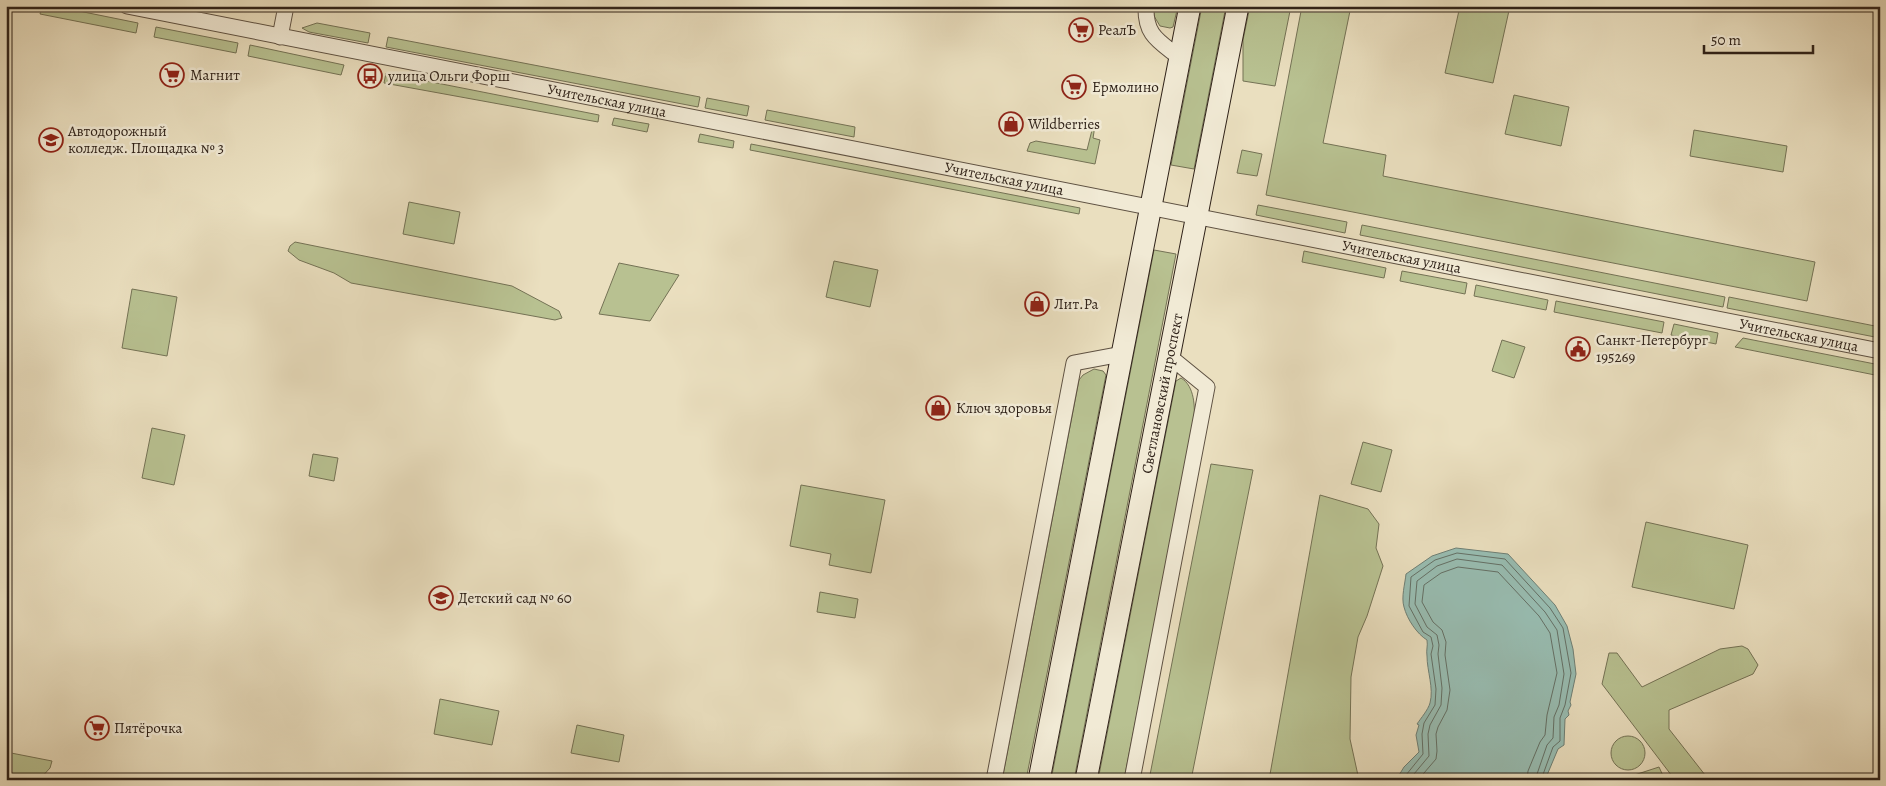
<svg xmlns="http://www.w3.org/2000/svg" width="1886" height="786" viewBox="0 0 1886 786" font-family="Alegreya,serif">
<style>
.green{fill:#b8c191;stroke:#747255}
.water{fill:#98bdb2;stroke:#6e7f75}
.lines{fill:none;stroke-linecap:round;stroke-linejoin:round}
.shore{stroke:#647066;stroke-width:1}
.street-casing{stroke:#5e5142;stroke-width:17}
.secondary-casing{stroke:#2f2219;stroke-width:23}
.street{stroke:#f1ead5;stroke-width:15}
.secondary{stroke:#f1ead5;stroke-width:21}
.labels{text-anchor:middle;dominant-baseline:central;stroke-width:5;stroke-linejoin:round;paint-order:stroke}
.poi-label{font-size:15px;fill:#2f2219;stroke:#f1ead5;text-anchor:start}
.street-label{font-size:15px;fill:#2f2219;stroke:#f1ead5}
</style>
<rect width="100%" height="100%" fill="#eadfbf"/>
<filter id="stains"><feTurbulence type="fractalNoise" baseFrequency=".004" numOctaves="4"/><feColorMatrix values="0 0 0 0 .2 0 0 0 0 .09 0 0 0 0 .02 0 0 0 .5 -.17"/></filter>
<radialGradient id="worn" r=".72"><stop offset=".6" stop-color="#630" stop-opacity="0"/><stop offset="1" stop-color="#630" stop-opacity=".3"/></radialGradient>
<path class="green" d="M42 6H54L138 23 136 33 40 14Z
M1153 6H1178L1173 27 1170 28 1160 26 1154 16Z
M1202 6H1226L1194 169 1171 165Z
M1250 6H1291L1275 86 1243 81V40Z
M1302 6H1351L1323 143 1386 155 1383 176 1815 262 1807 301 1266 195Z
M1460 6H1510L1493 83 1445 73Z
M317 23 370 33 368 43 309 32 302 28Z
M156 27 238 43 236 53 154 37Z
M388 37 700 97 698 107 386 47Z
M250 45 344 65 341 75 248 56Z
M386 73 599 115 598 122 384 83Z
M1514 95 1569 107 1561 146 1505 134Z
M707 98 749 106 747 116 705 108Z
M767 110 855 127 854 137 765 120Z
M614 118 649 124 647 132 612 125Z
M1093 126H1095L1093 138 1100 140 1095 164 1027 151 1030 143 1036 141 1087 150Z
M1694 130 1787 146 1783 172 1690 156Z
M700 134 734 141 733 148 698 142Z
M751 144 1080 208 1079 214 750 150Z
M1242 150 1262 154 1257 176 1237 173Z
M409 202 460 212 454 244 403 234Z
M1258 205 1347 222 1345 233 1256 215Z
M1362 225 1725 297 1723 307 1360 235Z
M295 242 512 286 559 311 562 318 555 320 351 283 334 273 299 260 288 251 290 246Z
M1154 250 1176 254 1074 780H1051Z
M1304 251 1386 268 1384 278 1302 262Z
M834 261 878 270 870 307 826 297Z
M619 263 679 275 650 321 599 314Z
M1402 271 1467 283 1465 294 1400 281Z
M1476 285 1548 300 1546 310 1474 296Z
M132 289 177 297 167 356 122 348Z
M1729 297 1880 327V338L1727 308Z
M1556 301 1664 322 1662 333 1554 312Z
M1674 324 1718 333 1716 344 1671 335Z
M1743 338 1880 365V376L1735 347Z
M1502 340 1525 347 1514 378 1492 371Z
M1094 369 1103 371 1106 375 1105 380 1026 780H1002L1079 380 1083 375Z
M1181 378C1195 386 1195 408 1194 422L1124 780H1098L1176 381Z
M152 428 185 435 174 485 142 478Z
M1363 442 1392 450 1381 492 1351 484Z
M313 454 338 458 334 481 309 476Z
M1211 464 1253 470 1191 780H1149Z
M801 485 885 500 871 573 829 565 831 554 790 546Z
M1320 495 1368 509 1379 524 1376 548 1383 566 1367 616 1358 637 1351 677 1350 739 1359 780H1269Z
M1646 522 1748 545 1734 609 1632 587Z
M820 592 858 599 855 618 817 612Z
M1742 646 1748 649 1758 665 1753 674 1669 710V729L1709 780H1675L1602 684 1609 653H1617L1642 687 1720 649Z
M440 699 499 711 492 745 434 734Z
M577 725 624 735 619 762 571 753Z
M1611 753a17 17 0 1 1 34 0a17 17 0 1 1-34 0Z
M6 752 52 761 50 768 39 780 6 773Z
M1659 767 1665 780H1619Z"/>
<path class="water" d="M1456 548 1508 554 1555 605 1567 626 1573 649 1576 674 1570 702 1571 705 1568 711 1569 715 1565 719 1564 745 1558 749 1545 780H1396L1404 767 1419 752 1416 735 1419 725 1417 724C1421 718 1428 710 1430 703 1434 688 1427 671 1427 656 1426 650 1428 646 1427 640 1417 634 1407 619 1404 607 1401 597 1405 584 1406 574L1432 556Z"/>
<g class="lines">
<path class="shore" d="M1402 780 1423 754 1422 734 1424 723 1435 705 1436 689 1431 654 1433 646 1431 637 1423 632 1409 606 1411 577 1435 560 1457 553 1505 559 1550 608 1563 628 1571 673 1565 705 1560 718V741L1553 747 1541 780
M1409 780 1429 756 1428 734 1430 725 1441 705 1442 688 1438 654 1439 645 1437 635 1427 627 1415 604 1417 581 1437 566 1457 559 1502 565 1545 612 1557 630 1564 674 1559 705 1554 717 1553 738 1547 745 1535 780
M1418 780 1436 759 1437 751 1436 734 1438 727 1447 710 1450 690 1445 655 1446 642 1442 630 1433 622 1422 602 1424 585 1441 573 1458 567 1498 572 1539 616 1550 633 1557 673 1547 715 1545 735 1540 742 1528 771 1527 780"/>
<g class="street-casing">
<g id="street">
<path id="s1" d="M127 6 1880 351"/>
<path d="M1146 6C1145 36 1159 41 1180 58"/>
<path d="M280 37 286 6"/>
<path d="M994 780 1074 363 1122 354"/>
<path d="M1132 780 1207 387 1169 356"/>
</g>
</g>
<g class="secondary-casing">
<g id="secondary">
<path d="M1039 780 1190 6"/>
<path id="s2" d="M1086 780 1238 6"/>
</g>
</g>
<use href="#street" class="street"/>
<use href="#secondary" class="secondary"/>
</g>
<defs>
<g id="supermarket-ring" transform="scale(1.25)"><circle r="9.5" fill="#f1ead5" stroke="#8f2418" stroke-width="1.5"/><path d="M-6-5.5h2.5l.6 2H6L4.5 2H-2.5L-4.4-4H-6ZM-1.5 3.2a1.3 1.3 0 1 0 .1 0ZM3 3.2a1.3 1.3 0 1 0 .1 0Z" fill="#8f2418"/></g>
<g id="bus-ring" transform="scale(1.25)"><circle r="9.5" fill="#f1ead5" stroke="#8f2418" stroke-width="1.5"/><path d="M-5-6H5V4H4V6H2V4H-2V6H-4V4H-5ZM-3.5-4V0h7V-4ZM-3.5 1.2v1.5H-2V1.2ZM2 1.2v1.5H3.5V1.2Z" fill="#8f2418"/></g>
<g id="shop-ring" transform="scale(1.25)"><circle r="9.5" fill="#f1ead5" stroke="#8f2418" stroke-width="1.5"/><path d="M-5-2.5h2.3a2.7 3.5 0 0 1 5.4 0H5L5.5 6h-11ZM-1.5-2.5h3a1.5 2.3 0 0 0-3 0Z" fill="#8f2418"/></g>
<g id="university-ring" transform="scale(1.25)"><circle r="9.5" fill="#f1ead5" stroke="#8f2418" stroke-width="1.5"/><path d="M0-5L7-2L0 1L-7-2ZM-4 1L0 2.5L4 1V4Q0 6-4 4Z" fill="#8f2418"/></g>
<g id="civic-ring" transform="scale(1.25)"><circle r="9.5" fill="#f1ead5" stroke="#8f2418" stroke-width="1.5"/><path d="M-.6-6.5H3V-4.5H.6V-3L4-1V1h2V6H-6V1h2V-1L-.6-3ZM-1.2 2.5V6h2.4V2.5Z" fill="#8f2418"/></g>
<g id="school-ring" transform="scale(1.25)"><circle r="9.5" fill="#f1ead5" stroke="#8f2418" stroke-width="1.5"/><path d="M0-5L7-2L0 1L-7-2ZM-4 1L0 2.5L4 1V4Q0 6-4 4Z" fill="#8f2418"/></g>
</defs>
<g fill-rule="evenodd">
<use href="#supermarket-ring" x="1081" y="30"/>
<use href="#supermarket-ring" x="172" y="75"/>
<use href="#bus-ring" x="370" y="76"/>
<use href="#supermarket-ring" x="1074" y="87"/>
<use href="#shop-ring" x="1011" y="124"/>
<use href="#university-ring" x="51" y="140"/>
<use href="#shop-ring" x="1037" y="304"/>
<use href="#civic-ring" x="1578" y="349"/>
<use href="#shop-ring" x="938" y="408"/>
<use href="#school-ring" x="441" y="598"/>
<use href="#supermarket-ring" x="97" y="728"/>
</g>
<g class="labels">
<g class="poi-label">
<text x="1098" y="30">РеалЪ</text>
<text x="190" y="75">Магнит</text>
<text x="388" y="76">улица Ольги Форш</text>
<text x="1092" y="87">Ермолино</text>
<text x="1028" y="124">Wildberries</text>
<text x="68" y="131">Автодорожный<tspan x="68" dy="17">колледж. Площадка № 3</tspan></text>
<text x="1054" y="304">Лит.Ра</text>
<text x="1596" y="340">Санкт-Петербург<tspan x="1596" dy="17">195269</tspan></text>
<text x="956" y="408">Ключ здоровья</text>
<text x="458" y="598">Детский сад № 60</text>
<text x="114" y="728">Пятёрочка</text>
</g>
<g class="street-label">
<text stroke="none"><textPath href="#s1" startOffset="489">Учительская улица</textPath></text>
<text stroke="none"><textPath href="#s1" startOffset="894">Учительская улица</textPath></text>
<text stroke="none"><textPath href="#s1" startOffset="1299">Учительская улица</textPath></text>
<text stroke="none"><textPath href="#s1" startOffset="1704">Учительская улица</textPath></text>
<text stroke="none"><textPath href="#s2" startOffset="394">Светлановский проспект</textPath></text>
</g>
</g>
<rect width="1886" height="786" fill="none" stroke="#eadfbf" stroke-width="25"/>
<rect x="8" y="8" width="1871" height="771" fill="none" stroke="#2f2219" stroke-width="2.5"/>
<rect x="12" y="12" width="1861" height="761" fill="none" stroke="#2f2219"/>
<path d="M1704 45v8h109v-8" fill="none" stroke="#2f2219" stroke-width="2.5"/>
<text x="1711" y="45" font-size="15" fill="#2f2219" stroke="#f1ead5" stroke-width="4" paint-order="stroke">50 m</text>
<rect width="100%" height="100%" filter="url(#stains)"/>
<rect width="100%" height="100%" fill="url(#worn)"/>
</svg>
